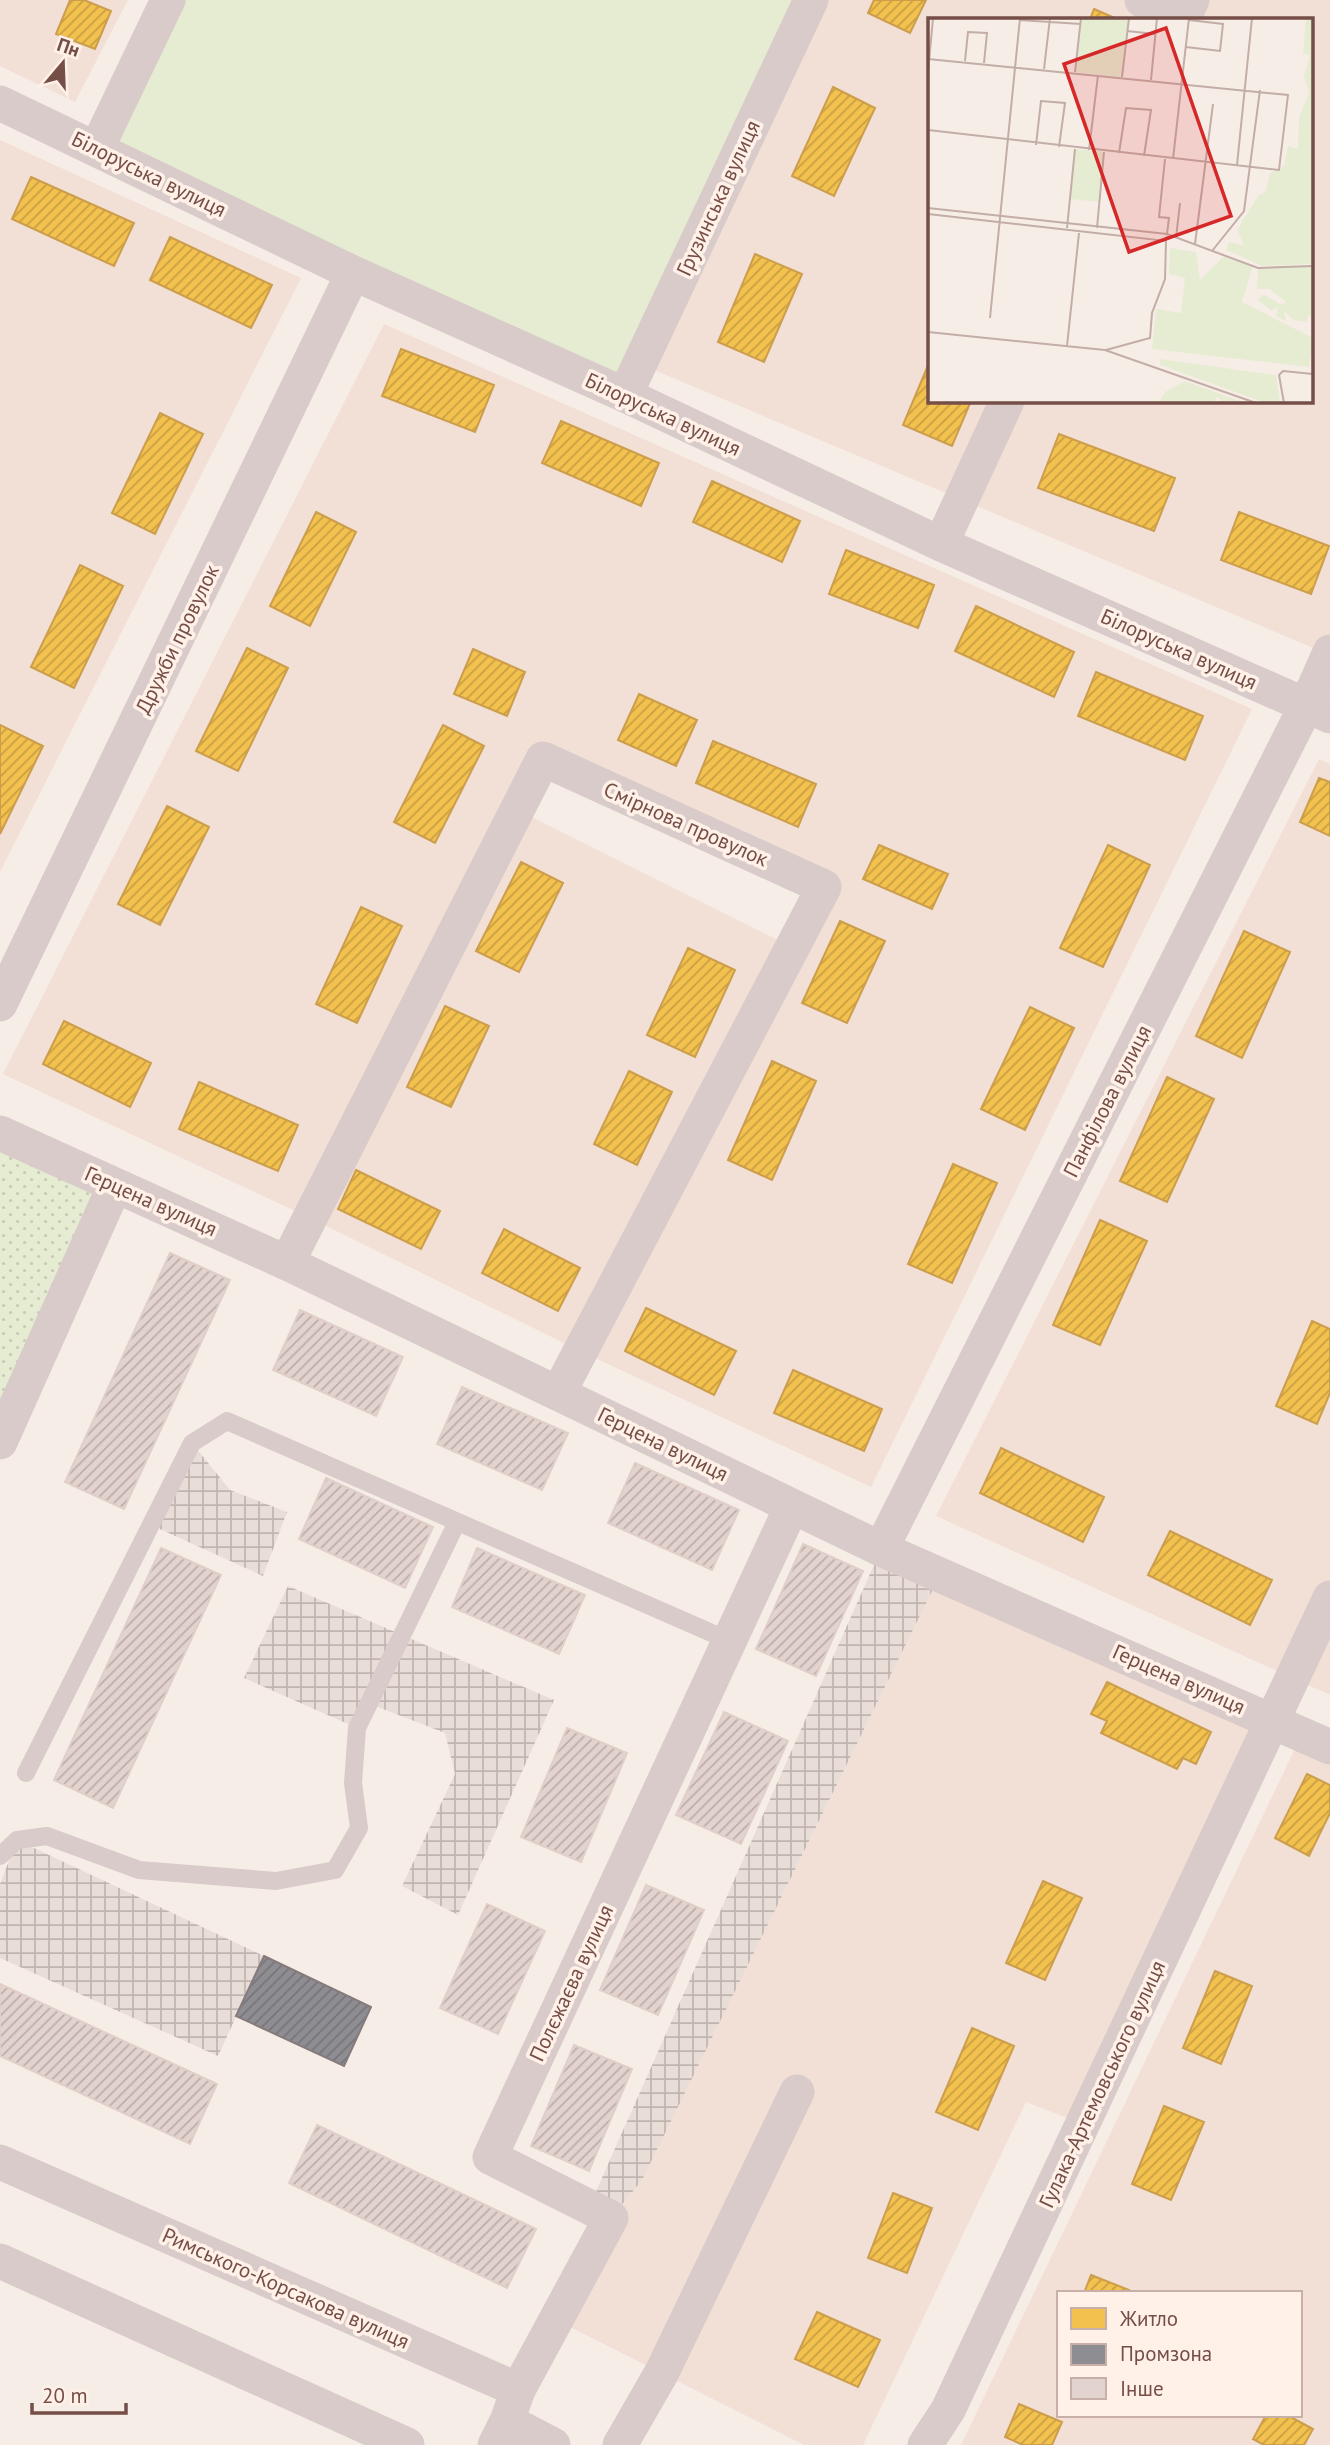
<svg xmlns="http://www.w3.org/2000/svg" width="1330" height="2445" viewBox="0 0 1330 2445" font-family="'PT Sans',sans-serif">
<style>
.residential{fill:#f2dfd5;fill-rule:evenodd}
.industrial{fill:url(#industrial-grid)}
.park{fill:url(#park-dots)}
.pitch{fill:#e6ecd1}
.homes{fill:url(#homes-hatch);stroke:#cc9e4c;stroke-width:2}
.industry{fill:url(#industry-hatch);stroke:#867a7c;stroke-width:2}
.building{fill:url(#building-hatch);stroke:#e0cfc9;stroke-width:2}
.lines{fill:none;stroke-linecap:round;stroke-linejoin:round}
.service{stroke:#d8cbc9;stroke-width:18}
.minor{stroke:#d8cbc9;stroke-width:35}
.labels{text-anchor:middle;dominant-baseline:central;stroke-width:7;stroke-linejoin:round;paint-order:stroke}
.street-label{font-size:21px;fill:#754e47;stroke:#fff1e8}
.inset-road{fill:none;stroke:#c3ada7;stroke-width:2}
.view{fill:#d62828;fill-opacity:0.15;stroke:#d62828;stroke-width:3.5}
.inset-edge{fill:none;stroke:#754e47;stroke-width:3.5}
</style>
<defs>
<pattern id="industrial-grid" width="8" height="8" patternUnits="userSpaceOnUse" patternTransform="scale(1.75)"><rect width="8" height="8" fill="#e9ddd8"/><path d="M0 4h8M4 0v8" fill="none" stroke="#c1b5b1"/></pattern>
<pattern id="park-dots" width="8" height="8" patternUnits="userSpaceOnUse" patternTransform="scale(1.75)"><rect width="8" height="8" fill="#e6ecd1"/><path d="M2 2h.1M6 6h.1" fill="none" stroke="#c9ccb5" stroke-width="1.8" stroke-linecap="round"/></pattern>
<pattern id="homes-hatch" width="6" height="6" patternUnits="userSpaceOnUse" patternTransform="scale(1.75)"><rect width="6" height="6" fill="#f2c14e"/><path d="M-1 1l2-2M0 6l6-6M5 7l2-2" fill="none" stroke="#c99f43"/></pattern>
<pattern id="industry-hatch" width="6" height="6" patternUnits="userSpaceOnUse" patternTransform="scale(1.75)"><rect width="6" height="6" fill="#8d8d92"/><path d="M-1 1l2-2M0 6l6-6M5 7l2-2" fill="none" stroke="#787579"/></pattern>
<pattern id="building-hatch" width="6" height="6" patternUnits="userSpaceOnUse" patternTransform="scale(1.75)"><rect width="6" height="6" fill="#e3d3cf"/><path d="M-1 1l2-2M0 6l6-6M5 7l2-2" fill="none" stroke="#bdadaa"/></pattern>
</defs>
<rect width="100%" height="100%" fill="#f7ede7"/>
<path class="residential" d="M0 0H128L75 102 0 66Z
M811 0H1330V655L640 364ZM929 19H1311V401H929Z
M0 140 301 278 0 872Z
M384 324 1252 709 871 1487 580 1351 310 1218 3 1074ZM543 759 824 887 792 947 518 810Z
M1319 759 1330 764V1695L936 1516Z
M940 1575 1274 1721 1083 2124 1026 2102 863 2445H804L556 2320 611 2218 642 2180Z
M1302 1734 1330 1747V2445H961ZM1059 2293H1300V2415H1059Z"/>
<path class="industrial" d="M192 1443 230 1490 287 1512 263 1576 151 1525Z
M881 1549 940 1575 642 2180 611 2218 589 2207Z
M288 1586 554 1700 458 1915 402 1886 455 1774 445 1733 370 1704 357 1728 244 1678Z
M17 1840 264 1956 218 2056 0 1958V1884Z"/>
<path class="park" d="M0 1133 115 1185 0 1442Z"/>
<path class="pitch" d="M159 0H811L625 395 93 142Z"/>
<path class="homes" d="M70 0H84L111 11 95 49 56 34Z
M874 0H926L910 33 868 13Z
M1094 9 1117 19H1090Z
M833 87 875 108 834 196 792 176Z
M31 177 134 223 114 266 12 219Z
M170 237 272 285 251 328 150 280Z
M755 254 802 274 764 362 718 342Z
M401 349 494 385 475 432 382 396Z
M929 363V401H971L952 446 903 425Z
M160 413 203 434 155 534 112 513Z
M561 421 659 463 641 506 542 463Z
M1059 434 1175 478 1154 531 1038 488Z
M712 481 800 521 782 562 693 522Z
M316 512 356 532 310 626 270 606Z
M1239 512 1329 546 1311 594 1221 560Z
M846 550 934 585 918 628 829 594Z
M80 565 123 586 74 688 31 667Z
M976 606 1074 652 1054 697 955 651Z
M247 648 288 668 238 771 196 751Z
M473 649 525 672 507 716 454 694Z
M1096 672 1203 716 1185 760 1078 716Z
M639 694 697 720 676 766 618 740Z
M0 725 43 746 0 834Z
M443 725 484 746 435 843 394 822Z
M713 741 816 784 798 827 696 783Z
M1319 778 1330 782V836L1300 822Z
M167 806 209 827 160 925 118 904Z
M879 845 948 874 932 909 863 879Z
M1108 845 1150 865 1103 967 1060 948Z
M521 862 563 883 519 972 476 951Z
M361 907 402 926 357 1023 316 1004Z
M840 921 885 941 847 1023 802 1003Z
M1244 931 1290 952 1242 1058 1196 1036Z
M688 948 735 970 695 1057 647 1035Z
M445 1006 489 1026 451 1107 407 1087Z
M1030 1007 1074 1028 1025 1130 981 1109Z
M64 1021 151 1063 130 1107 43 1064Z
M772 1061 816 1081 772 1180 728 1160Z
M629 1071 672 1092 637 1165 594 1144Z
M1167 1077 1214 1099 1167 1202 1120 1181Z
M199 1082 298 1125 278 1171 179 1129Z
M953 1164 997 1183 952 1283 908 1264Z
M356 1170 440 1211 421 1249 338 1209Z
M1100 1220 1147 1241 1100 1345 1053 1325Z
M504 1229 580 1268 558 1311 482 1273Z
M646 1308 736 1351 714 1395 625 1351Z
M1312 1321 1330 1329V1393L1317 1424 1276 1406Z
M793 1370 882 1409 864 1451 774 1413Z
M1001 1448 1104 1497 1083 1542 980 1493Z
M1170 1531 1272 1580 1250 1625 1148 1575Z
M1107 1682 1211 1732 1196 1764 1183 1758 1177 1769 1101 1733 1107 1721 1091 1714Z
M1307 1774 1330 1785V1813L1309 1856 1275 1838Z
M1043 1881 1082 1898 1045 1980 1006 1963Z
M1215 1971 1252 1986 1221 2064 1183 2048Z
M972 2028 1014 2046 978 2130 936 2112Z
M1164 2106 1204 2122 1171 2200 1132 2184Z
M893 2193 932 2208 907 2273 868 2258Z
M1091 2275 1129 2290 1128 2293H1084Z
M817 2312 880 2340 858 2387 795 2359Z
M1019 2404 1062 2422 1052 2445H1023L1005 2437Z
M1266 2415H1287L1313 2429 1304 2445H1264L1253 2439Z"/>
<path class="industry" d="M264 1956 371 2007 344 2066 236 2016Z"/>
<path class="building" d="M170 1253 230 1280 124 1509 65 1482Z
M300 1310 403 1357 376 1416 273 1370Z
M462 1387 568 1433 542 1490 437 1444Z
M635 1463 739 1510 712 1570 608 1523Z
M326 1478 433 1527 405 1588 299 1539Z
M803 1544 863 1571 816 1676 756 1649Z
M161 1548 221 1575 113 1808 54 1780Z
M477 1548 585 1595 559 1654 452 1607Z
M724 1712 788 1741 741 1844 676 1815Z
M567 1728 627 1753 581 1862 521 1837Z
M646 1885 704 1910 658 2015 600 1990Z
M487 1904 545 1931 498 2034 440 2008Z
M0 1984 217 2084 190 2144 0 2056Z
M574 2045 632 2069 589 2171 531 2146Z
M317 2125 536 2229 507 2288 289 2183Z"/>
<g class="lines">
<path class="service" d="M26 1773 192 1443 227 1421 730 1641
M0 1856 17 1840 47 1836 139 1870 276 1881 335 1870 359 1828 353 1783 357 1728 457 1522"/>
<path class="minor" d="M1142 0 1183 19 1192 0
M0 103 353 273 625 395 941 544 1330 716
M97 148 168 0
M625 395 811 0
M941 544 1007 401
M0 1004 353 273
M0 1133 287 1263 881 1549 1330 1747
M287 1263 543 759 824 887 559 1392
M0 1442 115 1185
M881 1549 1306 706 1330 652
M0 2162 518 2390 507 2421 495 2445
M0 2261 407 2445
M518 2390 611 2218 490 2157 791 1508
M507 2421 553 2445
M620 2445 662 2372 797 2092
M925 2445 948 2410 1330 1598"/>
</g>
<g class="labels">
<g class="street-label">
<text transform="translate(149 174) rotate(26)">Білоруська вулиця</text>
<text transform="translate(718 198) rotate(-65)">Грузинська вулиця</text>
<text transform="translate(663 414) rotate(25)">Білоруська вулиця</text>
<text transform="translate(177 639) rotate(-64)">Дружби провулок</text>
<text transform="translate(1179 649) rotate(24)">Білоруська вулиця</text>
<text transform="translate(686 824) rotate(24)">Смірнова провулок</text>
<text transform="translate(1107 1101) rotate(-63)">Панфілова вулиця</text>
<text transform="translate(151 1201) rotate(24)">Герцена вулиця</text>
<text transform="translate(663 1444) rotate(26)">Герцена вулиця</text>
<text transform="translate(1179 1679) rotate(24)">Герцена вулиця</text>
<text transform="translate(571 1983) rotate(-65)">Полєжаєва вулиця</text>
<text transform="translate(1102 2084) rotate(-65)">Гулака-Артемовського вулиця</text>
<text transform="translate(286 2288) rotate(24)">Римського-Корсакова вулиця</text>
</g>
</g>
<g transform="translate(928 18)">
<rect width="385" height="385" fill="#f7ede7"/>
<path d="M378 0H385V246L334 248 298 232 301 224 316 227 309 212 331 177 337 175 342 155 356 148 360 128 370 131 371 99 381 75 376 58 381 41V36H375ZM242 230 268 234 272 262 296 238 325 248 314 284 385 320 381 349 224 331 228 291 253 295 257 260 241 256ZM385 248V300L380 297 379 304 365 302 356 293 358 303 348 298 350 289 343 293 329 281 336 277 354 287 358 284 342 271H329L330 250ZM232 341 348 357 352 384 338 385 232 347ZM257 363 317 385H297L289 379 285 385H230L237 374Z" fill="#e6ecd1"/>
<path d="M147 131 176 134 172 184 142 181Z" fill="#e6ecd1"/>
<path d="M152 0H201L194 59 147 54Z" fill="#e6ecd1"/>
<path class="inset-road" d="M91 2 153 6M199 13 227 16M258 29 292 33 295 6 261 2M0 41 360 77 351 152 0 112M37 43 40 14 59 15 56 45M116 51 122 0M147 54 153 0M0 55 5 0M194 59 201 0M223 62 229 0M108 127 113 83 137 85 131 129M161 132 170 57M191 135 198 90 223 92 216 138M237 141 231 199 241 200 239 216M245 141 261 0M309 147 324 0M0 190 239 216 330 250 385 248M0 196 238 223 239 218M139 210 147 131M169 210 176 134M248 220 252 185M267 226 285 86M284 233 316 193 332 72M62 300 92 0M0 314 177 332 328 385M139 328 151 215M178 332 222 320 224 295 237 261 238 223M356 385 351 357 355 353 385 356"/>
<path class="view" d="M238 10 303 198 201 234 136 46Z"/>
<rect width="385" height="385" class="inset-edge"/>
</g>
<rect x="1057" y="2291" width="245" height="126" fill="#fff1e8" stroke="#c8b0a8" stroke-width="2"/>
<rect x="1071" y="2308" width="35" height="21" fill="#f2c14e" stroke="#c8b0a8" stroke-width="2"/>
<text x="1120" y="2326" font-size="21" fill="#754e47">Житло</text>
<rect x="1071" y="2344" width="35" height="21" fill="#8d8d92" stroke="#c8b0a8" stroke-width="2"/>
<text x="1120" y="2361" font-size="21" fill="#754e47">Промзона</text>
<rect x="1071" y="2378" width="35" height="21" fill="#e3d3cf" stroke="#c8b0a8" stroke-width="2"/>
<text x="1120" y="2396" font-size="21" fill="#754e47">Інше</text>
<g transform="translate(63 63) rotate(19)" stroke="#fff1e8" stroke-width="5" paint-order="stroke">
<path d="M0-5L12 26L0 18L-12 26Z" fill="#754e47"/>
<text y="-10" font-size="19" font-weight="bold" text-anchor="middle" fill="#754e47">Пн</text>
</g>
<path d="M32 2403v10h94v-10" fill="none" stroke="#754e47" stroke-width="3.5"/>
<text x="42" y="2403" font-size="21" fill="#754e47" stroke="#fff1e8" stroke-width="5" paint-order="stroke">20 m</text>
</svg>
